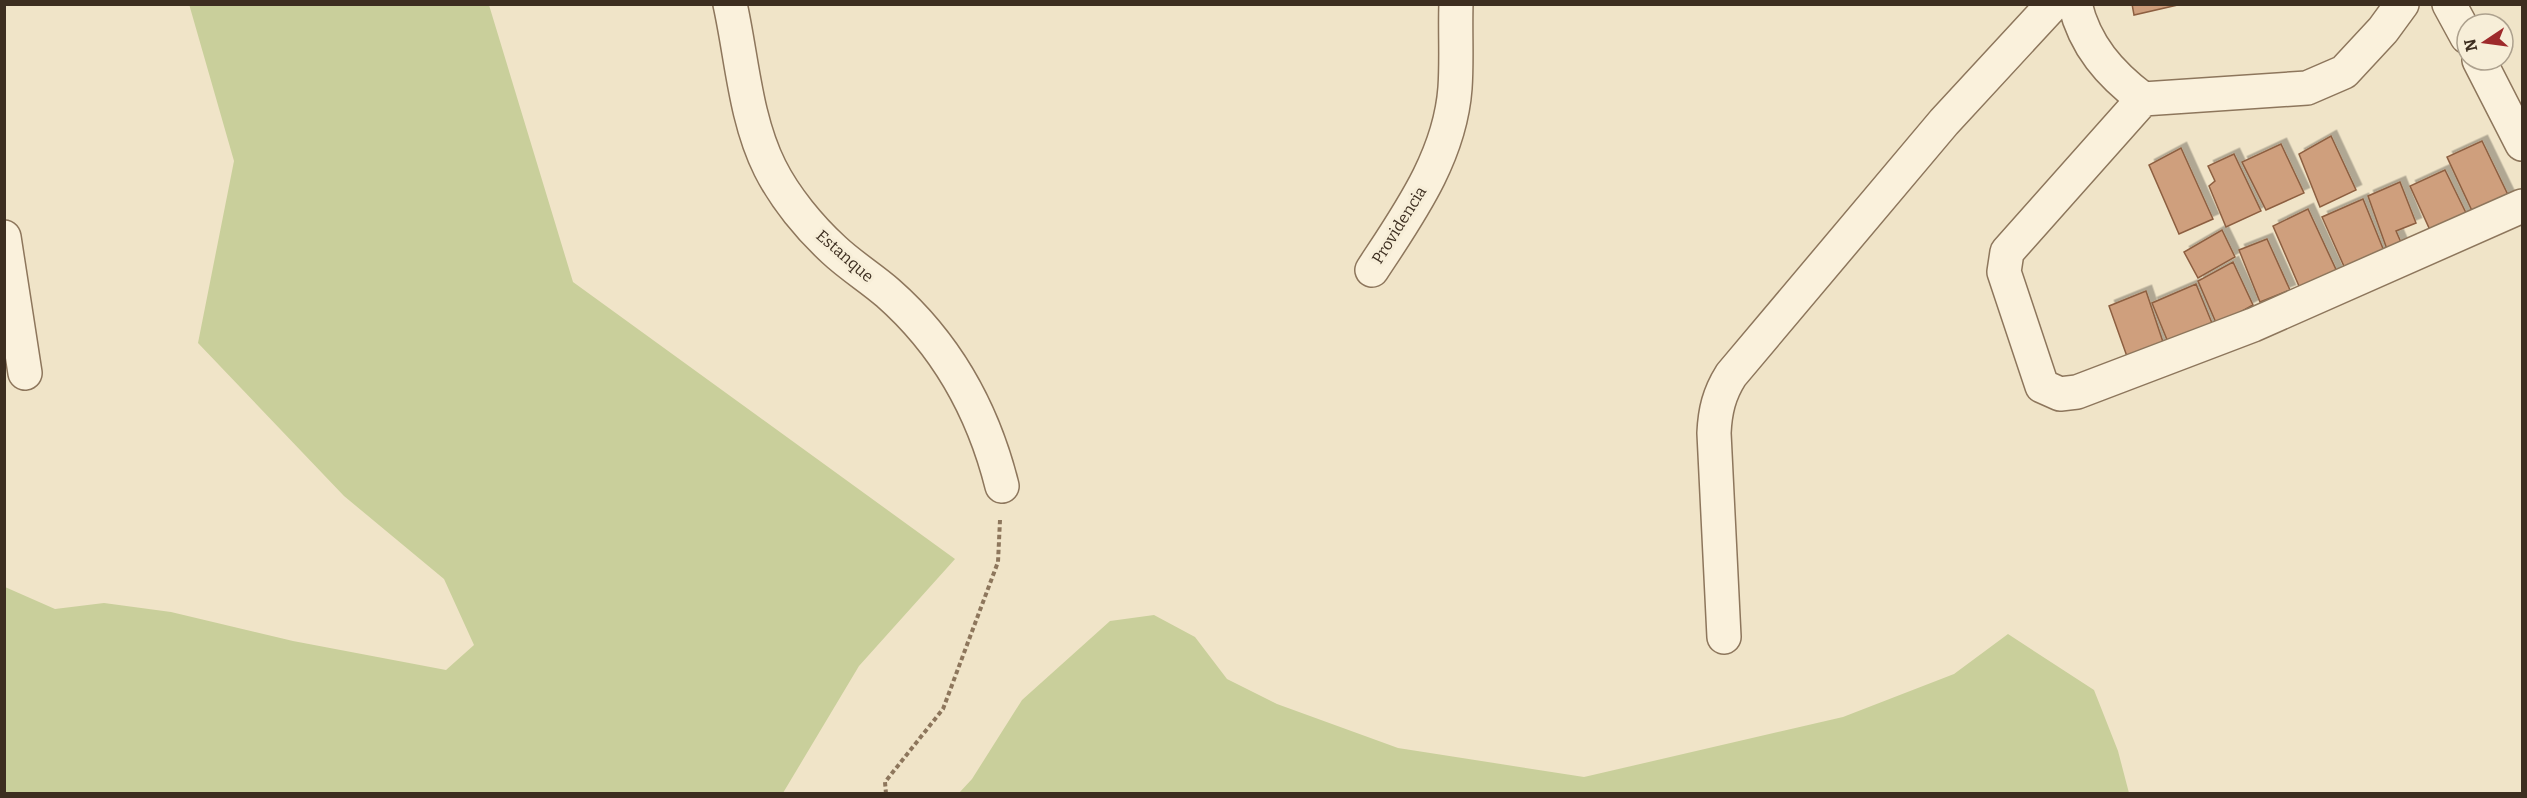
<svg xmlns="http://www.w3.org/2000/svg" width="2527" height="798" viewBox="0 0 2527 798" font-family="Bitter,serif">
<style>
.green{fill:#c9cf9b}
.building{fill:#cf9f7d;stroke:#8d5f41;stroke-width:1.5;filter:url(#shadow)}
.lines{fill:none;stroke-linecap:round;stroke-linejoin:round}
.minor-casing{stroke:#8d765c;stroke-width:36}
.path{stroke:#8d765c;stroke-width:4;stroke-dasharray:4.5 3;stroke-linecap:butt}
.minor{stroke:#faf1dc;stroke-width:33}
.labels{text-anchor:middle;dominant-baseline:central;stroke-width:6;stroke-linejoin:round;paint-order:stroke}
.street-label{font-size:16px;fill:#3d2e20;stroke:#f7eed8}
</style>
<defs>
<filter id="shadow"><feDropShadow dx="5.5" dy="-5.5" stdDeviation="0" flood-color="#0004"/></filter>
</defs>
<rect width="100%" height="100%" fill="#f0e4c8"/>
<path class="green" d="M189 4 489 5 573 282 955 559 859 666 783 793H5V587L55 609 104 603 171 612 293 641 446 670 474 645 444 579 344 496 198 343 234 161Z
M1154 615 1195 637 1227 679 1277 704 1398 748 1584 777 1843 717 1954 674 2008 634 2094 690 2118 751 2129 793H959L972 779 1022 700 1110 621Z"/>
<path class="building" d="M2132 4H2182L2134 15Z
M2331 136 2356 190 2320 207 2299 154Z
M2482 141 2509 197 2474 215 2447 157Z
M2281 144 2304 193 2266 210 2242 162Z
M2181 148 2213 219 2179 234 2149 165Z
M2234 154 2261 211 2226 227 2209 186 2215 181 2208 166Z
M2445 170 2468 217 2435 241 2410 186Z
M2400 182 2416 223 2396 231 2403 247 2388 252 2368 196Z
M2363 199 2386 256 2347 273 2322 217Z
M2308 209 2339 276 2302 293 2273 226Z
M2222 230 2235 257 2198 278 2184 252Z
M2267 239 2290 290 2260 302 2239 250Z
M2233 262 2253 305 2217 325 2198 281Z
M2196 284 2214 328 2170 347 2152 303Z
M2146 291 2165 348 2129 362 2109 306Z"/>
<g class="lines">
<g class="minor-casing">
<path id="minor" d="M730 4C742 58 745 118 770 168 785 198 810 228 834 250 851 266 871 278 888 293 947 345 983 410 1002 486
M2075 4C2085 46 2110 74 2143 99
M2402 4 2383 30 2344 72 2307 88 2143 99 2007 252 2004 272 2042 386 2060 394 2077 392 2253 325 2522 206
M2449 4 2467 37
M2479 60 2522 144
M4 237 25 373
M1372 270C1408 215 1450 157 1455 88 1457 60 1455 32 1456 4
M1724 637 1714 433C1715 411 1719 394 1731 375L1944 122 2053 4"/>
</g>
<path class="path" d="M886 794 885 782 943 709 998 562 1000 520"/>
<use href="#minor" class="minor"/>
</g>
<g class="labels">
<g class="street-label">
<text transform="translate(1399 225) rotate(-58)">Providencia</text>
<text transform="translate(845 256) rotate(41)">Estanque</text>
</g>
</g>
<rect width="2527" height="798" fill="none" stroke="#3d2e20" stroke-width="12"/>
<g transform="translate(2485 42) rotate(257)"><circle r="28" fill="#f7eed8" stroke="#ada18e" stroke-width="1.5"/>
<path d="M0-4.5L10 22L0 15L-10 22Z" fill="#9e2a2b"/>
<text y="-9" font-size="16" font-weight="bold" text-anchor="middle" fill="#3d2e20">N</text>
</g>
</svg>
